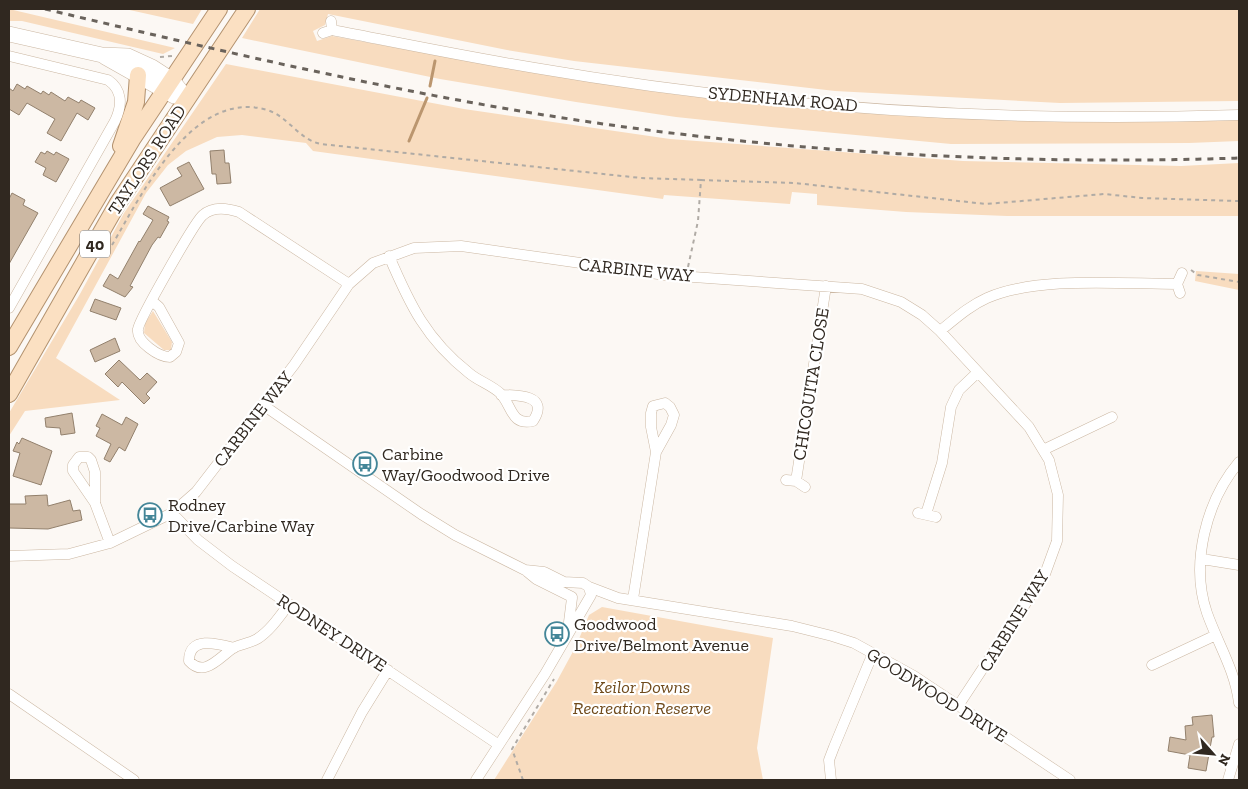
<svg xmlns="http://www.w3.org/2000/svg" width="1248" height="789" viewBox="0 0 1248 789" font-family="'Zilla Slab',serif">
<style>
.green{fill:#f8dcbf}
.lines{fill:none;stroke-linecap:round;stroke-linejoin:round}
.stream{stroke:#bb966f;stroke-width:3}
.building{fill:#ccb8a3;stroke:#92806c}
.street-casing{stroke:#cbb7a2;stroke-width:11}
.secondary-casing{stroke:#cbb7a2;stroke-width:16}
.primary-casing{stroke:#b3926f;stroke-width:18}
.path{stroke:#b0aba5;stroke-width:2;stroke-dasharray:4 4;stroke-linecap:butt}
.street{stroke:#fff;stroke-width:10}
.secondary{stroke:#fff;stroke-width:15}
.primary{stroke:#fbe0c2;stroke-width:16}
.rail{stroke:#6a635c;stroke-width:3;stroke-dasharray:6 6;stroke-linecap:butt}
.labels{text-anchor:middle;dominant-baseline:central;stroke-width:4.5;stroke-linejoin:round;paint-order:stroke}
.shield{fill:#fff;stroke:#6e6863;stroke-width:1}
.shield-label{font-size:16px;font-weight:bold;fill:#302820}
.street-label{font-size:18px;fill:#302820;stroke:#fff}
.poi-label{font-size:18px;fill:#302820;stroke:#fff;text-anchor:start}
.park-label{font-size:18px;font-style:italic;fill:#6f4a1b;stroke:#fff}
</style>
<rect width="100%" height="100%" fill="#fcf8f4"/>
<path class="green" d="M9 9 175 48 163 54 22 21H9Z
M125 9H202L193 24Z
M260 9H1239L1238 101 1060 103 835 91 574 61 507 50 328 14 325 25 313 31 317 41 332 36 481 63 680 95 774 104 1239 118V141L1189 143 951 144 771 127 676 117 576 102 440 79 242 38Z
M226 64 464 109 670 139 963 161 1181 166 1239 163V216H1007L906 212 817 205V194L792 192 790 204 664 195 663 199 313 151 306 143 242 135 217 137 186 151 168 165 146 193 56 358 120 400 25 411 9 436V413L80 294 124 213Z
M1196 271 1239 274V290L1195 281Z
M153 311 172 342 171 350H164L144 333 145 323Z
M602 607 773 638 757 748 763 780H494L557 681 576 646 589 615Z"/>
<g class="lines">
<path class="stream" d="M430 86 435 61
M409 141 427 98"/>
</g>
<path class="building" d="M17 84 25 89 27 86 41 94 43 91 49 95 51 92 65 101 68 97 79 103 81 100 95 108 88 120 77 113 61 141 47 133 55 119 27 103 19 115 9 109V88L13 91Z
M224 150 225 163H229L231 183 217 184 216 174H212L210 151Z
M47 151 54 155 56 152 69 159 56 182 43 175 46 168 35 162 41 152 45 154Z
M189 162 204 189 170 206 160 188 182 176 177 168Z
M12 193 25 200 23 205 38 213 9 264V199Z
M148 206 169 217 167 221 169 222 160 238 158 237 152 245 130 286 133 287 125 297 103 286 110 274 118 279 139 241 140 242 153 220 143 214Z
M95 299 121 308 116 320 90 311Z
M115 338 120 351 95 362 90 350Z
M119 360 140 380 147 373 157 382 146 394 150 398 144 404 122 382 118 387 105 374Z
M72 413 75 433 61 435 60 428 46 427 45 418Z
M102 414 122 425 126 417 138 424 125 451 119 447 110 462 104 459 111 444 96 436 100 428 96 426Z
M22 438 52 451 41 485 13 476 20 453 13 451 17 442 19 444Z
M47 495 48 506 70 500 73 511 80 510 82 520 48 529 9 528V504H26L25 496Z
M1212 715 1214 737H1212L1206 771 1188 768 1190 755 1168 751 1170 737 1186 740 1185 726 1193 725 1192 717Z"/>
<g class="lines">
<g class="street-casing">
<path id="street" d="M332 30C400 43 467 57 535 68 767 108 1004 123 1239 115
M323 33 332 30 331 21
M9 56 108 80C123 90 122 106 115 121L9 308
M389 256C410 305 426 339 469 373 478 381 492 385 501 394 512 406 511 426 533 421 550 395 518 395 501 395
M1180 293 1177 284 1182 273
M152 301 159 307 179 343 176 352 170 357C159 357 136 342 138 329 139 320 195 221 203 215 213 206 227 208 239 212L349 284
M940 331C955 319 969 306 987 298 1037 276 1121 284 1177 284
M263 405 421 514 455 535 525 570 536 579 572 597
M1043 450 1112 417
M1239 462C1206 501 1190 564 1207 613 1218 644 1235 670 1239 703
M786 480 796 481 805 487
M796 481 826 286
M95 503V472L91 460 88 457H79L73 465V471L95 503 110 543
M172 513 198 540 232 566 499 745
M918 513 936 517
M926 514 942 463 951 407 959 390 978 372
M9 556 69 554 110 543 172 513 196 492 263 405 294 365 349 284 373 263 414 248 461 246 665 275 862 289 901 302 922 315 940 331 1029 427 1049 460 1058 495 1057 541 1045 574 958 706
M1202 559 1239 565
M589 587 618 598 792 626 832 636 854 643 914 676 1070 780
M633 599 656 452 671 425 674 415 670 407 665 403 653 406 651 413V427L656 452
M568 630 572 598
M234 648C219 644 189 635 189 661 205 679 221 655 235 647 242 644 250 643 257 639 270 631 280 616 289 604
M1152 665 1216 635
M9 694 134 780
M327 780 362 712 388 670
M476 780 545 674 591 595 589 587 583 583 564 582 544 572 525 570
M831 780 829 760 834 747 873 653
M1228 780 1239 744"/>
</g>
<g class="secondary-casing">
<path id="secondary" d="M9 34 102 55 128 56 152 67 172 80 187 99
M105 57 174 96"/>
</g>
<g class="primary-casing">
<path id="primary" d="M121 146 136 102 138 75
M9 347 133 138 219 9
M9 394 118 203 247 9"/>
</g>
<path class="path" d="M160 57 172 56
M701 180 795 183 986 204 1104 194 1142 198 1239 201
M112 245C142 194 193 88 267 110 288 116 299 140 321 144L641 178 701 180 698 221 688 267
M1191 270 1198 275 1239 282
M523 780 512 749 554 679"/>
<use href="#street" class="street"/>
<use href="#secondary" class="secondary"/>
<use href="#primary" class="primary"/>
<path class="rail" d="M45 9C204 47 364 85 526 112 761 151 1001 166 1239 158"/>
</g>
<defs>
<g id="bus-ring" transform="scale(1.25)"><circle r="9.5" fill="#fff" stroke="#448698" stroke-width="1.5"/><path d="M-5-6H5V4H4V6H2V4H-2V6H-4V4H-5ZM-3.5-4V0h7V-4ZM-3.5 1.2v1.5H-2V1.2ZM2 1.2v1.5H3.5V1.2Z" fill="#448698"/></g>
</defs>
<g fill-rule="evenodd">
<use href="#bus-ring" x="365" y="464"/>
<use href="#bus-ring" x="150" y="515"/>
<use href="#bus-ring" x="557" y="634"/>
</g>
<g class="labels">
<rect class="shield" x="80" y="230.5" width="30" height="27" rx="4"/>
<g class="shield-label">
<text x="95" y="244">40</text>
</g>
<g class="street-label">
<text transform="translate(783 99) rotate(5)">SYDENHAM ROAD</text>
<text transform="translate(147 160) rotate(-57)">TAYLORS ROAD</text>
<text transform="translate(636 270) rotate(6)">CARBINE WAY</text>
<text transform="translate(811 384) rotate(-81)">CHICQUITA CLOSE</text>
<text transform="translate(253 419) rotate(-52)">CARBINE WAY</text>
<text transform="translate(1014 621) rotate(-58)">CARBINE WAY</text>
<text transform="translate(332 633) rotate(33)">RODNEY DRIVE</text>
<text transform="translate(937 695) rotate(32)">GOODWOOD DRIVE</text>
</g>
<g class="poi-label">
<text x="382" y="454">Carbine<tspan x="382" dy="21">Way/Goodwood Drive</tspan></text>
<text x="168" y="505">Rodney<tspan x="168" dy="21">Drive/Carbine Way</tspan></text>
<text x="574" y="624">Goodwood<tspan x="574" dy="21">Drive/Belmont Avenue</tspan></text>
</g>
<g class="park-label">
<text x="642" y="687">Keilor Downs<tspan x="642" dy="21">Recreation Reserve</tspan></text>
</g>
</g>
<rect width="1248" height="789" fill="none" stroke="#302820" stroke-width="20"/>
<g transform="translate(1213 754) rotate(117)" stroke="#ffffff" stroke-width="4" paint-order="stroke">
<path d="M0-4L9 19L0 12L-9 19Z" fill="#302820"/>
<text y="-8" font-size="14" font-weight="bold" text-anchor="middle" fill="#302820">N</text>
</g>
</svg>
